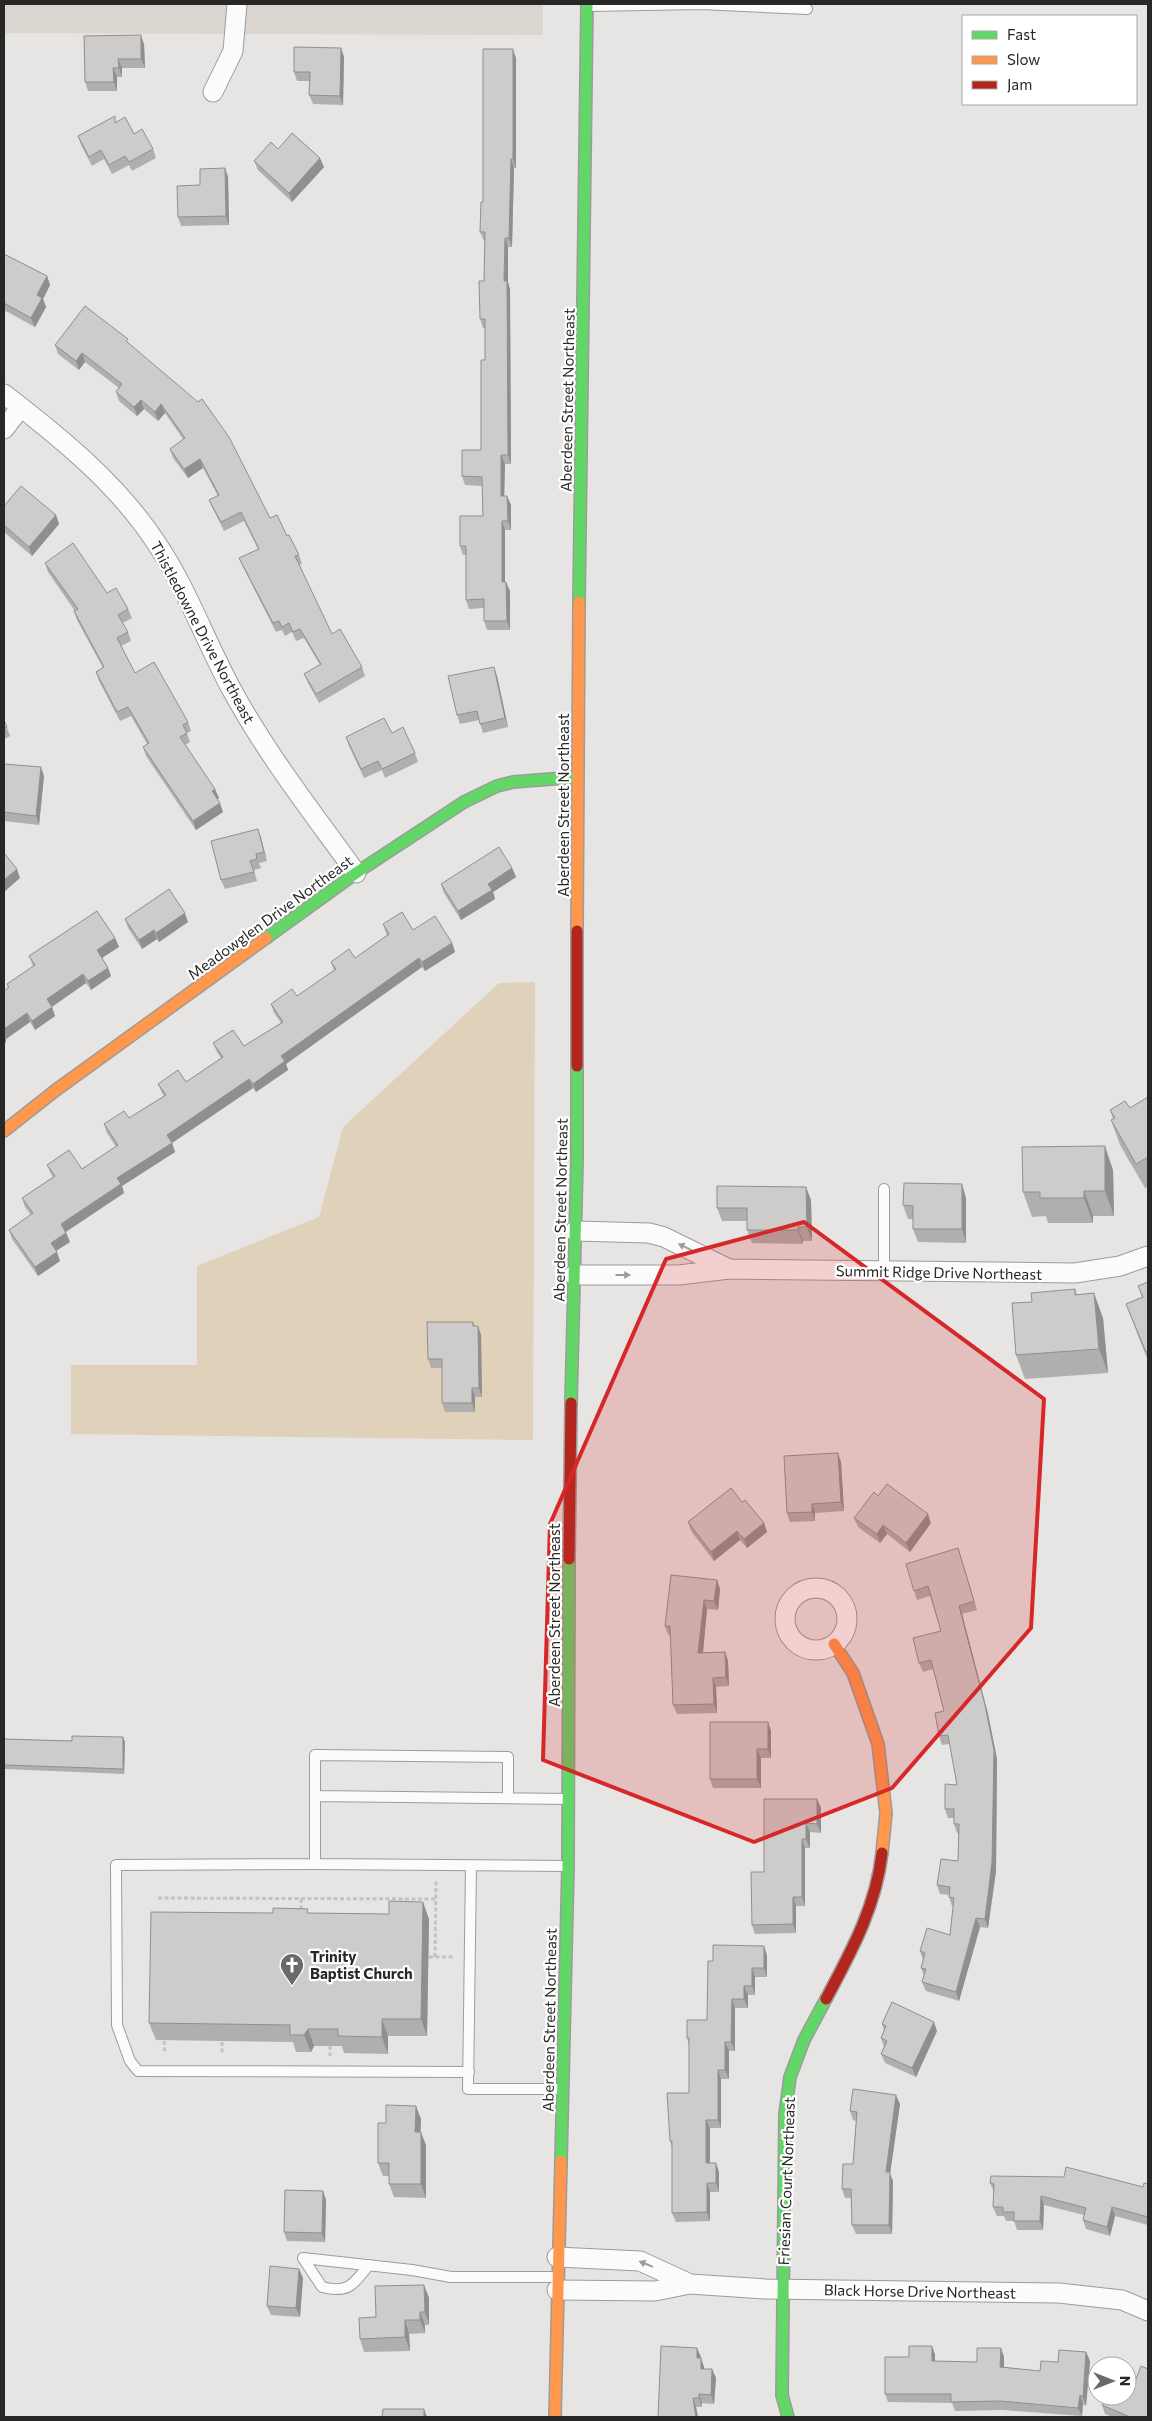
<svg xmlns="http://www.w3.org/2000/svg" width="1152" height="2421" viewBox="0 0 1152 2421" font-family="Commissioner,sans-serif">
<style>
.built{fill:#dbd6cf}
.green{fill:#e0d1ba}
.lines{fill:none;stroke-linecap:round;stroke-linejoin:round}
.lane-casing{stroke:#9d9c9a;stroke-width:12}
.street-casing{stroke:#9d9c9a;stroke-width:21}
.fast-casing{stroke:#9d9c9a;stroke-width:14}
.slow-casing{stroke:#9d9c9a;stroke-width:14}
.jam-casing{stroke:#9d9c9a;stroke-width:14}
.path{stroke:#c3c3c2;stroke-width:3;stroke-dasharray:4 2.5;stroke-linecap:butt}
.lane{stroke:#fbfbfb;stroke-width:10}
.street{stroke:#fbfbfb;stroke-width:19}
.fast{stroke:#63d668;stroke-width:11}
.slow{stroke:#ff974d;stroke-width:11}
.jam{stroke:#b3261e;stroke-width:11}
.wall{fill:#b0afae}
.shaded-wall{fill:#908f8d}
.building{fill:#cdccca;stroke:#908f8d}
.oneway{fill:#9c9c9b}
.marked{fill:#d62828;fill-opacity:0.2;stroke:#d62828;stroke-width:4;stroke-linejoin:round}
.labels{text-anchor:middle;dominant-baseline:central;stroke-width:4.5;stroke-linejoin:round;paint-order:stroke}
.street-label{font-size:15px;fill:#282725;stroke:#fff}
.poi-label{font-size:15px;font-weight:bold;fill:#282725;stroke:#fff;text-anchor:start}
</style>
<rect width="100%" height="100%" fill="#e7e5e3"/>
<path class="built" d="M4 4 543 5V35L4 33Z"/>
<path class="green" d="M535 982 533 1440 71 1434V1365H197V1266L319 1217 343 1127 499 983Z"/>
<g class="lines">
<g class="lane-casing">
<path id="lane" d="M588 6 701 4 807 9
M884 1189V1272
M315 1796 568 1799
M315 1864V1755L508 1757V1798
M471 1866 468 2089H562
M469 2072 138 2071 130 2061 117 2025 116 1865 315 1864 568 1866
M303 2258 412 2270 451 2277H557
M303 2258 322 2287C349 2294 353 2284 369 2265"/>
</g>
<g class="street-casing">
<path id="street" d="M213 92 233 51 237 4
M4 394C60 437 118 484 157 544 188 590 206 643 233 692 268 756 313 813 356 873
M4 429 21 407
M575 1231 649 1233 664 1237 729 1269
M574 1275H679L729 1269 1075 1273 1120 1266 1148 1256
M785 1619a31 31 0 1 1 62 0a31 31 0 1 1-62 0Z
M557 2257 640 2261 690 2284
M557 2290 655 2291 690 2284 766 2289 1059 2293 1122 2300 1148 2311"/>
</g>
<g class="fast-casing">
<path id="fast" d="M579 602 587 4
M266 938 356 873 464 802 497 786 513 782 577 777
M571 1403 577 1161V1066
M561 2161 568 1866 569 1559
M788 2417 782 2395 785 2114 790 2077 804 2040 826 1999"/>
</g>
<g class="slow-casing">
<path id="slow" d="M577 931 579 602
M4 1131 56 1090 266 938
M834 1644 853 1673 878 1744 886 1813 882 1853
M555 2417 561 2161"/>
</g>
<g class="jam-casing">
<path id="jam" d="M577 931V1066
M569 1559 571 1403
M826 1999C851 1952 876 1907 882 1853"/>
</g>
<path class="path" d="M158 1898 435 1899
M301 1899V1911
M429 1957H454
M435 1957 436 1880
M164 2041 165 2054
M222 2042V2054
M330 2046V2056"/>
<use href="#lane" class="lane"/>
<use href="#street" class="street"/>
<use href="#fast" class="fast"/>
<use href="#slow" class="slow"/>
<use href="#jam" class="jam"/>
</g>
<path class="wall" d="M84 36 144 44 145 68H122V77H117V91H88L85 82Z
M341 48 344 57 343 105 313 104 309 95 310 81H297L294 72Z
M516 58V168H514L512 247H508V282L510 290 511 464H505L504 496H507L511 505V530H505V582L510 591V630H487L484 621V608L469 609 466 600V555H463L460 546 483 516 482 486 465 485 462 476 481 450 485 360V328H483L480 319 484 281 485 241H484L480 232 483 202Z
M117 122 134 134 153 149 156 158 132 171 129 165 112 174 104 159 92 166 81 145 78 136Z
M278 149 324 167 292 202 258 170 254 161Z
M225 168 228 177 229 225 181 226 178 217 200 185Z
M4 254 47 276 50 285 43 299 46 307 35 327 4 310Z
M55 345H130L270 518 287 536 299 555 302 564 299 565 332 634 362 667 365 676 319 703 308 683 304 674 320 665 304 638 296 641 292 632 285 636 282 630 276 632 243 567 239 558 258 549 244 521 224 531 213 509 209 500 218 496 203 468 188 478 173 458 170 449 183 439 165 413 158 421 144 409 137 416 119 401 116 392 119 388 85 362 79 370 58 354Z
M4 506 56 515 59 524 32 556 4 532Z
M45 563 107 593 128 609 132 618 123 623 128 632 131 641 121 646 135 673 188 722 191 731 187 733 190 742 185 745 219 798 217 799 223 812 196 830 146 756 143 747 147 744 131 716 120 721 99 681 96 672 103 668 77 620 74 611H75L48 572Z
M497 676 508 727 483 733 479 720 460 724 457 715Z
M4 720 10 736 4 739Z
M392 733 415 753 418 762 385 778 382 770 364 778 349 746 346 737Z
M4 764 44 776 39 825 4 821Z
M258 829 261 838 267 861 259 863 261 868 254 870 257 881 225 889 221 880Z
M512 868 516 877 493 892 495 899 461 920 444 893 441 884Z
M125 919 188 922 159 942 157 939 142 949 128 928Z
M383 924 413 930 452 943 455 952 425 971 422 967 339 1026 286 1064 288 1070 256 1092 253 1088 172 1143 175 1152 122 1186 124 1193 66 1232 70 1242 56 1251 60 1261 38 1276 12 1239 9 1230 31 1215 25 1207 22 1198 53 1177 51 1174 47 1165 82 1169 116 1147 107 1133 104 1124 129 1118 164 1096 162 1093 158 1084 186 1082 221 1058 217 1052 213 1043 244 1046 281 1023 274 1013 271 1004 297 996 334 971 331 962 355 958 387 936Z
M115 938 119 947 102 958 108 968 111 976 91 990 86 983 52 1007 55 1016 35 1030 30 1022 6 1039V1042L4 1044 8 988 7 984 33 966 29 956Z
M1148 1097V1187L1145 1188 1120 1145 1111 1120 1113 1119 1110 1110 1130 1108Z
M1113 1170 1114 1216H1093V1223H1048L1046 1216 1032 1217 1023 1192Z
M966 1198V1243L918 1242 913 1229V1219H908L903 1205Z
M811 1200 812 1241H803V1244L752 1243 747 1230V1221H722L717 1208Z
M1148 1282V1361L1135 1328 1126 1304 1142 1297 1138 1286Z
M1075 1289 1077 1295 1103 1318 1108 1373 1025 1379 1016 1355 1032 1302Z
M473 1322 475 1326H478L481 1335 482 1397H475V1412H445L442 1403V1368H431L428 1359Z
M841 1462 844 1511 815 1513V1521L790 1522 787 1513Z
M878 1496 931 1523 910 1552 887 1534 880 1543 858 1527 854 1518Z
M742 1502 764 1523 767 1532 747 1548 740 1540 714 1561 691 1531 688 1522Z
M958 1548 977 1610 962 1614 988 1714 997 1759 996 1871 988 1928 980 1927 959 2001 926 1991 922 1982 924 1976 921 1968 923 1960 920 1951 950 1935 953 1906H952L949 1897V1895L940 1894 937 1885 958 1861V1833H957L954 1824V1818H948L945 1809 957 1785 950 1744 942 1745 939 1736 944 1711 933 1669 923 1672 919 1663 941 1631 930 1596 917 1600 914 1591Z
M717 1580 720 1589 718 1610 707 1609 703 1653 725 1652 728 1661 729 1686 716 1687 717 1713 677 1714 673 1705 671 1635H668L665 1626Z
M768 1722 771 1731V1758H761V1788H713L710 1779Z
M4 1739 125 1742 124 1774 4 1769Z
M817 1799 821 1808V1833L810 1832V1848H805V1906H796V1933L755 1934 752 1925 764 1872Z
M309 1913 429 1919 427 2036H388V2054L344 2053 342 2046H314L311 2052H296L293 2042 156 2040 149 2023Z
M767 1955V1977H755V1995H748V2008H735V2051H729V2079H721V2128H710V2163H716L719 2172V2192H710V2221L676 2222 672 2213V2147L670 2141 689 2093V2045L687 2038 707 2020 713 1961Z
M882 2024 937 2031 916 2077 885 2063 881 2054 884 2047 881 2038 884 2030Z
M900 2104 890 2174 893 2181 892 2234H856L852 2225 851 2198H845L842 2189 853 2164 856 2121 853 2120 850 2111Z
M421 2119 420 2132 426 2145V2198L394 2197 389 2184V2176H383L378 2163 386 2123Z
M990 2183 1143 2187 1148 2184V2225L1115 2216 1110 2236 1086 2229 1083 2220 1084 2215 1044 2205 1043 2230H1017L1014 2221H1006L1004 2216H997L993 2207 994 2192Z
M323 2191 326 2200 325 2242 287 2241 284 2232Z
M303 2278 300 2317 271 2315 267 2306Z
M424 2285 429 2298V2325H425V2333L409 2334 410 2351 364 2352 360 2339 376 2317Z
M932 2346 935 2355V2361L977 2362 1001 2348 1004 2357V2367L1040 2371 1058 2362 1086 2352 1090 2361 1086 2406 1083 2404 1082 2416 1003 2410 955 2411 952 2403 888 2402 885 2394 909 2357Z
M697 2348 704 2367V2369H712L716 2378 714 2404 702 2403V2407H696L698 2417H658Z
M1102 2405 1148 2417H1113L1105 2414Z"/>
<path class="shaded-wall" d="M141 35 144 44 145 68 141 59Z
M341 48 344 57 343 105 340 96Z
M513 49 516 58V168L513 159Z
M118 59 122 68V77L119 68Z
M113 68 117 77V91L114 82Z
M320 158 324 167 292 202 289 193Z
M511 159 514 168 512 247 509 238Z
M225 168 228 177 229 225 226 216Z
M505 238 508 247V282L510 290 511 464 508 455 504 281Z
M47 276 50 285 43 299 46 307 35 327 31 318 37 295Z
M82 353 85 362 79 370 76 361Z
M141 400 144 409 137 416 134 407Z
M161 404 165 413 158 421 155 412Z
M501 455 505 464 504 505 501 496Z
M200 459 203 468 188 478 184 469Z
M507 496 511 505V530L508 521Z
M56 515 59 524 32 556 29 547Z
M502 521 505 530V591L502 582Z
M506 582 510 591V630L507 621Z
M494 667 497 676 508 727 505 718Z
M41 767 44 776 39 825 36 816Z
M215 789 219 798 216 800 212 791Z
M220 803 223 812 196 830 193 821Z
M258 829 261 838 267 861 264 852Z
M512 868 516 877 493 892 495 899 461 920 458 911 488 884Z
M17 869 20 878 4 892V880Z
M185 913 188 922 159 942 156 933Z
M154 930 157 939 142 949 139 940Z
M115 938 119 947 100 959 97 950Z
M452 943 455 952 425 971 422 962Z
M419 958 422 967 286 1064 288 1070 256 1092 253 1084 281 1056Z
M108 968 111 976 91 990 88 981Z
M83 974 86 983 50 1008 47 999Z
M52 1007 55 1016 35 1030 32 1021Z
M27 1013 30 1022 6 1039V1042L4 1044V1029Z
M249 1079 253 1088 172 1143 175 1152 122 1186 124 1193 64 1233 61 1224 117 1178 167 1135Z
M1105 1146 1113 1170 1114 1216 1105 1191Z
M962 1184 966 1198V1243L962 1229Z
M806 1187 811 1200 812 1241 807 1227Z
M1084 1191 1093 1216V1223L1084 1198Z
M798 1227 803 1241V1244L798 1230Z
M66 1233 70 1242 54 1252 51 1243Z
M57 1252 60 1261 38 1276 35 1267Z
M1094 1293 1103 1318 1108 1373 1099 1349Z
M478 1326 481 1335 482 1397 479 1388Z
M472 1388 475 1397V1412L472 1403Z
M838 1453 841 1462 844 1511 841 1502Z
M812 1504 815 1513V1521L812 1512Z
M928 1514 931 1523 910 1552 906 1543Z
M764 1523 767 1532 747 1548 744 1539Z
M883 1525 887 1534 880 1543 877 1534Z
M737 1531 740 1540 714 1561 711 1552Z
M958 1548 961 1557 977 1610 974 1601Z
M717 1580 720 1589 718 1610 714 1601Z
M704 1600 707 1609 702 1662 698 1653Z
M959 1606 962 1614 988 1714 997 1759 996 1871 988 1928 985 1919Z
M725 1652 728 1661 729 1686 726 1677Z
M713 1678 716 1687 717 1713 714 1704Z
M768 1722 771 1731V1758L768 1749Z
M123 1737 125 1742 124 1774 123 1769Z
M757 1749 761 1758V1788L757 1779Z
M817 1799 821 1808V1833L817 1824Z
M806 1823 810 1832V1848L806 1839Z
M802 1839 805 1848V1906L802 1897Z
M793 1897 796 1906V1933L793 1924Z
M423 1902 429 1919 427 2036 421 2019Z
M976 1918 980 1927 959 2001 956 1992Z
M764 1946 767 1955V1977L764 1968Z
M752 1968 755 1977V1995L752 1986Z
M744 1986 748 1995V2008L744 1999Z
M732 1999 735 2008V2051L731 2042Z
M382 2019 388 2036V2054L382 2037Z
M934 2022 937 2031 916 2077 912 2068Z
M308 2029 314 2046 311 2052 304 2035Z
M725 2042 729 2051V2079L725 2070Z
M718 2070 721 2079V2128L718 2120Z
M896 2095 900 2104 890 2174 893 2181 892 2234 889 2225 886 2172Z
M416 2106 421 2119 420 2145 415 2132Z
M706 2120 710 2128V2172L706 2163Z
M421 2132 426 2145V2198L421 2184Z
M716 2163 719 2172V2192L716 2183Z
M707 2183 710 2192V2221L707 2212Z
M323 2191 326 2200 325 2242 322 2233Z
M1041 2196 1044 2205 1043 2230 1040 2221Z
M1112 2207 1115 2216 1110 2236 1107 2227Z
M299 2269 303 2278 300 2317 296 2308Z
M424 2285 429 2298V2325L425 2312Z
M420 2312 425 2325V2333L420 2320Z
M405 2320 409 2334 410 2351 405 2337Z
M932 2346 935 2355V2370L932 2361Z
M697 2348 701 2357 700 2367 697 2358Z
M1001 2348 1004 2357V2376L1000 2367Z
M1086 2352 1090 2361 1086 2406 1083 2397Z
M701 2358 704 2367V2378L701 2369Z
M712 2369 716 2378 714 2404 711 2395Z
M699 2394 702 2403V2407L699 2398Z
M1080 2395 1083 2404 1082 2416 1078 2408Z
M693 2398 696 2407 698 2417H696Z
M424 2409 427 2417H424Z"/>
<path class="building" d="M141 35V59H118L119 68H113L114 82H85L84 36Z
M294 47 341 48 340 96 309 95 310 72H294Z
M483 49H513V159H511L509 238H505L504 281H507L508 455H501V496H507L508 521H502V582H506L507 621H484V599L466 600V546H460V516H483L482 477 462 476V450H481V360H485V319H480L479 281H484L485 232H480L481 202H483Z
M115 116V123L125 117 134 134 142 129 153 149 129 162 125 156 109 165 101 150 89 157 78 136Z
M292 133 320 158 289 193 254 161 271 142 278 149Z
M225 168 226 216 178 217 177 186 200 185V169Z
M4 254 47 276 37 295 42 298 31 318 4 303Z
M85 306 128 339 126 341 198 402 202 399 229 437 270 518 277 515 287 536 289 535 299 555 295 556 332 634 340 629 362 667 316 694 304 674 321 664 300 629 293 632 289 623 282 627 279 621 273 623 239 558 259 549 241 512 221 522 209 500 219 495 200 459 184 469 170 449 185 438 161 404 155 412 141 400 134 407 116 392 122 384 82 353 76 361 55 345Z
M21 486 56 515 29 547 4 525V506Z
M73 543 107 593 116 588 128 609 118 615 128 632 117 638 135 673 154 662 188 722 183 725 187 733 180 737 215 789 212 791 220 803 193 821 143 747 149 743 128 707 117 712 96 672 104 667 74 611 78 609 45 563Z
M494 667 505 718 480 724 477 711 457 715 448 676Z
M384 718 392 733 403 727 415 753 382 769 378 761 361 769 346 737Z
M4 720 7 727 4 728Z
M4 764 41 767 36 816 4 812Z
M258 829 264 852 256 854 257 859 250 861 254 872 221 880 211 841Z
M499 847 512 868 488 884 492 890 458 911 441 884Z
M4 853 17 869 4 880Z
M169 889 185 913 156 933 154 930 139 940 125 919Z
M97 911 115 938 97 950 108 968 88 981 83 974 47 999 52 1007 32 1021 27 1013 4 1029V991L9 987 7 984 35 965 29 956Z
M402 912 413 930 435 916 452 943 422 962 419 958 336 1017 281 1056 285 1061 253 1084 249 1079 167 1135 172 1143 117 1178 121 1184 61 1224 66 1233 51 1243 57 1252 35 1267 9 1230 33 1213 22 1198 55 1176 47 1165 69 1150 82 1169 118 1145 104 1124 124 1111 129 1118 166 1095 158 1084 178 1070 186 1082 223 1057 213 1043 233 1030 244 1046 283 1022 271 1004 292 989 297 996 336 969 331 962 349 949 355 958 389 934 383 924Z
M1148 1097V1157L1136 1164 1111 1120 1115 1118 1110 1110 1125 1101 1130 1108Z
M1105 1146V1191H1084V1198H1040V1192H1023L1022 1147Z
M904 1183 962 1184V1229H913V1206L903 1205Z
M717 1186 806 1187 807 1227H798V1230H747V1208H717Z
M1148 1282V1351L1146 1352 1126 1304 1143 1297 1138 1286Z
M1075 1289V1295L1094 1293 1099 1349 1016 1355 1012 1303 1032 1302 1031 1293Z
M427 1322H473V1326H478L479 1388H472V1403H442V1359H428Z
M838 1453 841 1502 812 1504V1512L787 1513 784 1456Z
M887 1484 928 1514 906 1543 883 1525 877 1534 854 1518 874 1492 878 1496Z
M731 1488 742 1502 745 1500 764 1523 744 1539 737 1531 711 1552 688 1522Z
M958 1548 974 1601 959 1606 985 1705 994 1750 992 1862 985 1919 976 1918 956 1992 922 1982 926 1969 921 1968 925 1953 920 1951 927 1928 950 1935 954 1898 949 1897 950 1887 937 1885 941 1859 958 1861 959 1824H954V1809H945V1784L957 1785 948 1735 939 1736 935 1713 944 1711 931 1660 919 1663 913 1638 941 1631 928 1586 914 1591 906 1564Z
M671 1575 717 1580 714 1601 704 1600 698 1653 725 1652 726 1677 713 1678 714 1704 673 1705 670 1626H665Z
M710 1722H768V1749H757V1779H710Z
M72 1736 123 1737V1769L4 1765V1739L72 1741Z
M764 1799H817V1824L806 1823V1839H802V1897H793V1924L752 1925 751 1872H764Z
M389 1901 423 1902 421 2019H382V2037L338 2036V2029H308L304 2035H290V2025L149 2023 151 1912 273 1913V1908L308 1909 307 1913 389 1914Z
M713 1945 764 1946V1968H752V1986H744V1999H732L731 2042H725V2070H718V2120H706V2163H716V2183H707V2212L672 2213V2141H670L667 2093H689V2038H687V2020H707L708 1961H713Z
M892 2002 934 2022 912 2068 881 2054 887 2041 881 2038 886 2026 882 2024Z
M853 2089 896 2095 886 2172H890L889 2225H852L851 2189H842L843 2164H853L857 2112 850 2111Z
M386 2105 416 2106 415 2132H421V2184H389V2163H378V2123H386Z
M1066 2167 1143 2187 1144 2183 1148 2184V2217L1112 2207 1107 2227 1083 2220 1086 2208 1041 2196 1040 2221H1014V2212H1003V2207H993L994 2184 990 2183 991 2176 1064 2177Z
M285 2190 323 2191 322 2233 284 2232Z
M270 2266 299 2269 296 2308 267 2306Z
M424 2285 425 2312H420V2320H405V2337L360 2339 359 2318 376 2317 375 2286Z
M661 2346 697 2348V2358H701V2369H712L711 2395 699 2394V2398H693L696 2417H658Z
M909 2346H932V2361L977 2362V2348H1001L1000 2367 1040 2371 1041 2361 1058 2362 1059 2350 1086 2352 1083 2397 1080 2395 1078 2408 1000 2401 951 2402V2394H885V2357H909Z
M1141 2366 1148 2369V2417H1130L1102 2405 1106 2396H1127V2375L1136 2379Z
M383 2409H424V2417H382Z"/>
<defs><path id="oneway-solid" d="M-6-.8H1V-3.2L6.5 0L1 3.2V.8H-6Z" transform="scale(1.25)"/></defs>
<g class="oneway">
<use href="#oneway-solid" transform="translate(685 1247) rotate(-154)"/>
<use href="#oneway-solid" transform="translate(623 1275)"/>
<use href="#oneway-solid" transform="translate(646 2264) rotate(-158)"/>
</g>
<path class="marked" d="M804 1222 1044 1399 1031 1628 892 1788 754 1842 543 1760 550 1524 666 1259Z"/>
<defs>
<g id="church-pin" transform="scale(1.25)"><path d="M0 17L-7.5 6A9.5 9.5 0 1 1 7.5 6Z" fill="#6b6a68" stroke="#fff"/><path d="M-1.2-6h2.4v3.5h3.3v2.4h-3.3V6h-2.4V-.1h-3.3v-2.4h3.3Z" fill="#fff"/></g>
</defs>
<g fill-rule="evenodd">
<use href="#church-pin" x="292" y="1965"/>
</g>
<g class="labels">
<g class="street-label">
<text transform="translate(567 400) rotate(-89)">Aberdeen Street Northeast</text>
<text transform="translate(203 632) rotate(62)">Thistledowne Drive Northeast</text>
<text transform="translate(563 805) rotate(-90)">Aberdeen Street Northeast</text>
<text transform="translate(270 917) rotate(-36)">Meadowglen Drive Northeast</text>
<text transform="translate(560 1210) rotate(-89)">Aberdeen Street Northeast</text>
<text transform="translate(939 1272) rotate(1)">Summit Ridge Drive Northeast</text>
<text transform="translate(554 1615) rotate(-90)">Aberdeen Street Northeast</text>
<text transform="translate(549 2020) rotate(-89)">Aberdeen Street Northeast</text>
<text transform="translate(786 2181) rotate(-88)">Friesian Court Northeast</text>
<text transform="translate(920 2291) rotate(1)">Black Horse Drive Northeast</text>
</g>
<g class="poi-label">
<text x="310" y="1956">Trinity<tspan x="310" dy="17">Baptist Church</tspan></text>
</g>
</g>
<rect width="1152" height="2421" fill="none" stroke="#282725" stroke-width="10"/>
<rect x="962" y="15" width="175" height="90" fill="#ffffff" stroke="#a9a9a8"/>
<rect x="972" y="31" width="25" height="8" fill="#63d668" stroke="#a9a9a8"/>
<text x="1007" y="40" font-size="15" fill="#282725">Fast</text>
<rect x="972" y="56" width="25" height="8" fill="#ff974d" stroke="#a9a9a8"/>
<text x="1007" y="65" font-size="15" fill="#282725">Slow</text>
<rect x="972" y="81" width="25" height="8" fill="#b3261e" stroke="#a9a9a8"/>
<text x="1007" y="90" font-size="15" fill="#282725">Jam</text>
<g transform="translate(1112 2381) rotate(90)"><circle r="24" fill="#ffffff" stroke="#a9a9a8"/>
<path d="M0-4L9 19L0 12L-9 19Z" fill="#6b6a68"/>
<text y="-8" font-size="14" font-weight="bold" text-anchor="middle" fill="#282725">N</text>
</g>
</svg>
